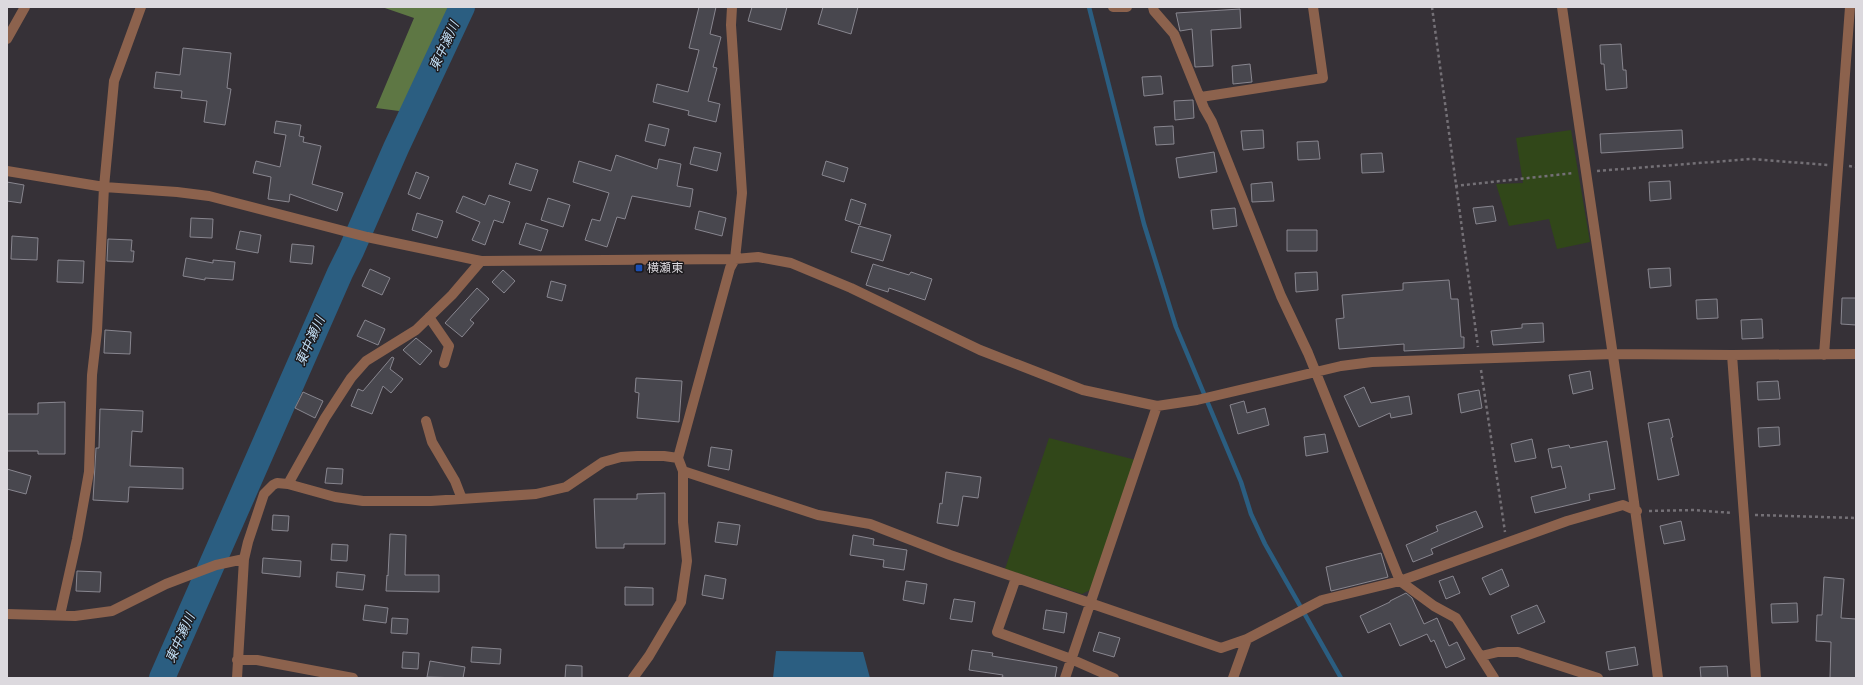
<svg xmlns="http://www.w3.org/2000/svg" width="1863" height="685" viewBox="0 0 1863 685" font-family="'DejaVu Sans','Noto Sans JP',sans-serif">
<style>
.green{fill:#314719}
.forest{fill:#5e7744}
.water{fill:#2b5e81}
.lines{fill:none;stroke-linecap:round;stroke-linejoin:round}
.stream{stroke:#2b5e81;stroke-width:4.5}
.river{stroke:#2b5e81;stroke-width:26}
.building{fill:#48474e;stroke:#88868f}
.path{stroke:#747076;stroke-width:2.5;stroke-dasharray:3 3;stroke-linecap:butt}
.minor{stroke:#8c624d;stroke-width:10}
.transit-dot{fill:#1a4fb4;stroke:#1c1a1d;stroke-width:1.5}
.labels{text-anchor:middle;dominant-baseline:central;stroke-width:3;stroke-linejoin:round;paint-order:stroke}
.poi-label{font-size:12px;fill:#dcd9de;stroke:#1c1a1d;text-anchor:start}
.water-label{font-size:13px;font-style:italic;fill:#c2dff6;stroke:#1c1a1d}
</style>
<rect width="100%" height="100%" fill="#363137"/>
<path class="green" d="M1571 130 1590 242 1557 249 1549 219 1509 226 1496 184 1523 183 1516 138Z
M1049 438 1136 460 1090 590 1082 594 1005 569Z"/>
<path class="forest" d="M382 7H471L422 114 376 108 414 18Z"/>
<path class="water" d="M776 651 863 652 870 678H773Z"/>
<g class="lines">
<path class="stream" d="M1089 7 1144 224 1176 327 1241 482 1251 514 1265 544 1341 678"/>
<path class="river" d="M162 678 340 273 351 251 396 148 462 7"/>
</g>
<path class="building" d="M699 7H716L710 34 721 37 713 67 717 68 708 101 720 104 716 122 688 115 689 111 653 102 657 84 688 92 699 50 689 48Z
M752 7H787L781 30 748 21Z
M823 7H858L851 34 818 24Z
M1240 9 1241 28 1211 30 1213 66 1195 67 1192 29 1180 31 1176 13Z
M1621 44 1623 70H1626L1627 88 1606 90 1604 64H1601L1600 45Z
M183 48 231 53 227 88 231 89 225 125 204 122 207 101 181 98 182 91 154 88 156 72 180 75Z
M1250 64 1252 82 1233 84 1232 66Z
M1161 76 1163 94 1144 96 1142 77Z
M1193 100 1194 118 1175 120 1174 101Z
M276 121 301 125 299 136 304 137 303 142 321 146 312 184 343 193 337 211 290 194 289 202 268 199 271 177 253 173 256 161 280 167 286 135 274 133Z
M649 124 669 129 665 146 645 141Z
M1173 126 1174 144 1156 145 1154 127Z
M1263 130 1264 148 1243 150 1241 131Z
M1682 130 1683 148 1601 153 1600 134Z
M1318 141 1320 159 1298 160 1297 142Z
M694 147 721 153 717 171 690 164Z
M1214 152 1217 172 1179 178 1176 158Z
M1382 153 1384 172 1362 173 1361 154Z
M616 155 657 169 659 159 681 164 677 186 693 189 690 207 632 196 625 219 617 217 607 247 585 240 592 219 600 221 609 193 573 182 579 161 611 171Z
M826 161 848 168 844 182 822 175Z
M516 163 538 170 531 191 509 184Z
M416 172 429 177 420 199 408 194Z
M1670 181 1671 199 1650 201 1649 182Z
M7 182 24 185 21 203 7 201Z
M1272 182 1274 201 1252 202 1251 184Z
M489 195 510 202 503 223 494 220 485 245 472 240 480 222 456 212 463 196 485 205Z
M548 198 570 205 563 227 541 220Z
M851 199 866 204 860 225 845 220Z
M1493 206 1496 221 1476 224 1473 208Z
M1235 208 1237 226 1213 229 1211 210Z
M699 211 726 218 722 236 695 229Z
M417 213 443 221 437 238 412 230Z
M191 218 213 219 212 238 190 237Z
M526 223 548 230 541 251 519 244Z
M859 226 891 235 883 261 851 252Z
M1287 230H1317V251H1287Z
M240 231 261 235 258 253 236 249Z
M12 236 38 238 37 260 11 259Z
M108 239 132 240 131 251H134L133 262 107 261Z
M292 244 314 246 312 264 290 262Z
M186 258 213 263V260L235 262 233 280 205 278V280L183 276Z
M58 260 84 261 83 283 57 282Z
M873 264 909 275 911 272 932 279 925 300 889 288 888 292 866 285Z
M1670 268 1671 286 1650 288 1648 269Z
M370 269 390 278 382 295 362 286Z
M503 270 515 281 504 293 492 282Z
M1317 272 1318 290 1296 292 1295 273Z
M1449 280 1451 299H1458L1461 337H1464V348L1404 351V344L1339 349 1336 319 1344 318 1342 295 1403 290V283Z
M551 281 566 285 562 301 547 297Z
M477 288 489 299 470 320 474 323 462 337 445 323Z
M1842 298H1856V325L1841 324Z
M1717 299 1718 318 1697 319 1696 300Z
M1762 319 1763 338 1742 339 1741 320Z
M365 320 385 329 378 345 357 336Z
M1543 323 1544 342 1493 345 1491 331 1522 328V324Z
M105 330 131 332 130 354 104 353Z
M416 338 432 351 420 365 403 350Z
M392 357 394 358 390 369 403 379 391 393 383 386 372 414 351 406 358 389 363 391Z
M1590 371 1593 389 1573 394 1569 375Z
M636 378 682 381 679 422 637 418 639 393 635 392Z
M1778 381 1780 399 1758 400 1757 382Z
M1364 387 1371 403 1409 396 1412 414 1391 418 1390 413 1359 427 1344 396Z
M1479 390 1482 408 1461 413 1458 394Z
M303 392 323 401 315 418 295 408Z
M1244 401 1247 413 1265 408 1269 425 1238 434 1230 405Z
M65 402V454H38V451H7V414H38V403Z
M100 409 143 411 142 432 132 431 130 466 183 468V489L129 487 128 502 93 500 96 448H99Z
M1669 419 1673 437 1671 438 1679 475 1658 480 1648 423Z
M1779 427 1780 445 1759 447 1758 428Z
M1325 434 1328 452 1306 456 1304 437Z
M1532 439 1536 458 1515 462 1511 444Z
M1607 441 1615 489 1589 494 1590 500 1535 513 1531 497 1566 488 1561 466 1552 468 1548 449 1569 445 1570 448Z
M711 447 732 450 729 470 708 466Z
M327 468 343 469 342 484 325 483Z
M7 469 31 476 26 494 7 489Z
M946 472 981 477 978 498 963 496 958 526 937 523 940 503 942 504Z
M665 493V544H624V548H596L594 499H637V494Z
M1476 511 1483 527 1431 549 1433 554 1413 562 1406 545 1438 531 1436 526Z
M273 515 289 516 288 531 272 530Z
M1681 521 1685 540 1664 544 1660 526Z
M718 522 740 525 737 545 715 542Z
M390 534 406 535 405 575H439V592L386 591 387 575 388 576Z
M853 535 874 539 873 545 907 550 904 570 883 567 884 560 850 555Z
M332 544 348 545 347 561 331 560Z
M1381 553 1388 577 1331 591 1326 567Z
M263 558 301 561 300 577 262 573Z
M1502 569 1509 586 1490 595 1482 578Z
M77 571 101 572 100 592 76 591Z
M337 572 365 575 363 590 336 587Z
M705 575 726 579 723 599 702 595Z
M1453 576 1460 593 1446 599 1439 581Z
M1824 577 1844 579 1841 618 1856 619V678H1830L1831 642 1816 641 1817 615H1822Z
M906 581 927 584 924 604 903 600Z
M625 587 653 588V605H625Z
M1406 593 1412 598 1424 624 1437 618 1449 646 1457 642 1465 659 1446 668 1434 640 1431 642 1427 634 1400 646 1390 623 1368 633 1360 616 1390 602V601Z
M954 599 975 602 972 622 950 619Z
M1797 603 1798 622 1772 623 1771 604Z
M365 605 388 608 386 623 363 620Z
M1537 605 1545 622 1518 634 1511 616Z
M1046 610 1067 613 1064 633 1043 629Z
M392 618 408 619 407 634 391 633Z
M1099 632 1120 638 1114 657 1093 651Z
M472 647 501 649 500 664 471 662Z
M1635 647 1638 665 1609 670 1606 652Z
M972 650 993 653 992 656 1057 667 1055 678H1008L1002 677 1003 675 969 670Z
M403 652 419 653 418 669 402 668Z
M430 661 465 667 463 678 427 677Z
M566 665 582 666V678H565Z
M1727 666 1728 678H1701L1700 667Z"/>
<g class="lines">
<path class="path" d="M1432 7 1478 347
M1849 166 1856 167
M1597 171 1751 159 1828 165
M1455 186 1574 173
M1481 370 1505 532
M1649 511 1694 510 1732 513
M1755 515 1856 518"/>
<path class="minor" d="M1113 7H1127
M1153 7 1154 11 1174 34 1204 108 1212 122 1281 296 1308 353 1400 581 1434 606 1456 618 1494 678
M1562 7C1594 231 1629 454 1658 678
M7 39 25 7
M1201 97 1323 78 1313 7
M7 171 104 187 177 192 209 196 367 237 481 261 735 259 758 257 791 263 851 288 980 350 1083 390 1157 406 1197 400 1341 366 1372 362 1614 354 1732 355 1856 354
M429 317 449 346 444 363
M1732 355 1756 678
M1824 355 1850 7
M426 421 432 442 455 481 462 499
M683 471 818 515 870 524 950 555 1221 648 1247 639 1322 600 1400 581 1567 521 1623 505 1637 511
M288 484 325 418 351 378 366 361 416 330 452 295 481 261
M1016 578 997 632 1071 659 1114 678
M7 614 75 616 112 611 166 584 216 565 244 559
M60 615 77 539 89 472 92 375 97 331 104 187 114 81 141 7
M1481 656 1498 652H1518L1598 678
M237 660H257L353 678
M237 678 244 559 248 542 264 494 273 485 277 483 288 484 335 497 363 501H431L536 494 566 487 603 462 621 457 637 456H664L678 458
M633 678 649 656 681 602 687 561 683 522V471L678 458 730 268 735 259 742 193 731 25 732 7
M1065 678 1157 406
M1233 678 1247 639"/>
</g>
<rect class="transit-dot" x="635" y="264" width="8" height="8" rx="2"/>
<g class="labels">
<g class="poi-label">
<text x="647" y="268">横瀬東</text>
</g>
<g class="water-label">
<text transform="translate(444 46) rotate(-65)">東中瀬川</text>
<text transform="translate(310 341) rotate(-66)">東中瀬川</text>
<text transform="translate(180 638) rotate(-66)">東中瀬川</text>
</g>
</g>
<rect width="1863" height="685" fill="none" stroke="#dcd9de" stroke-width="16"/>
</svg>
